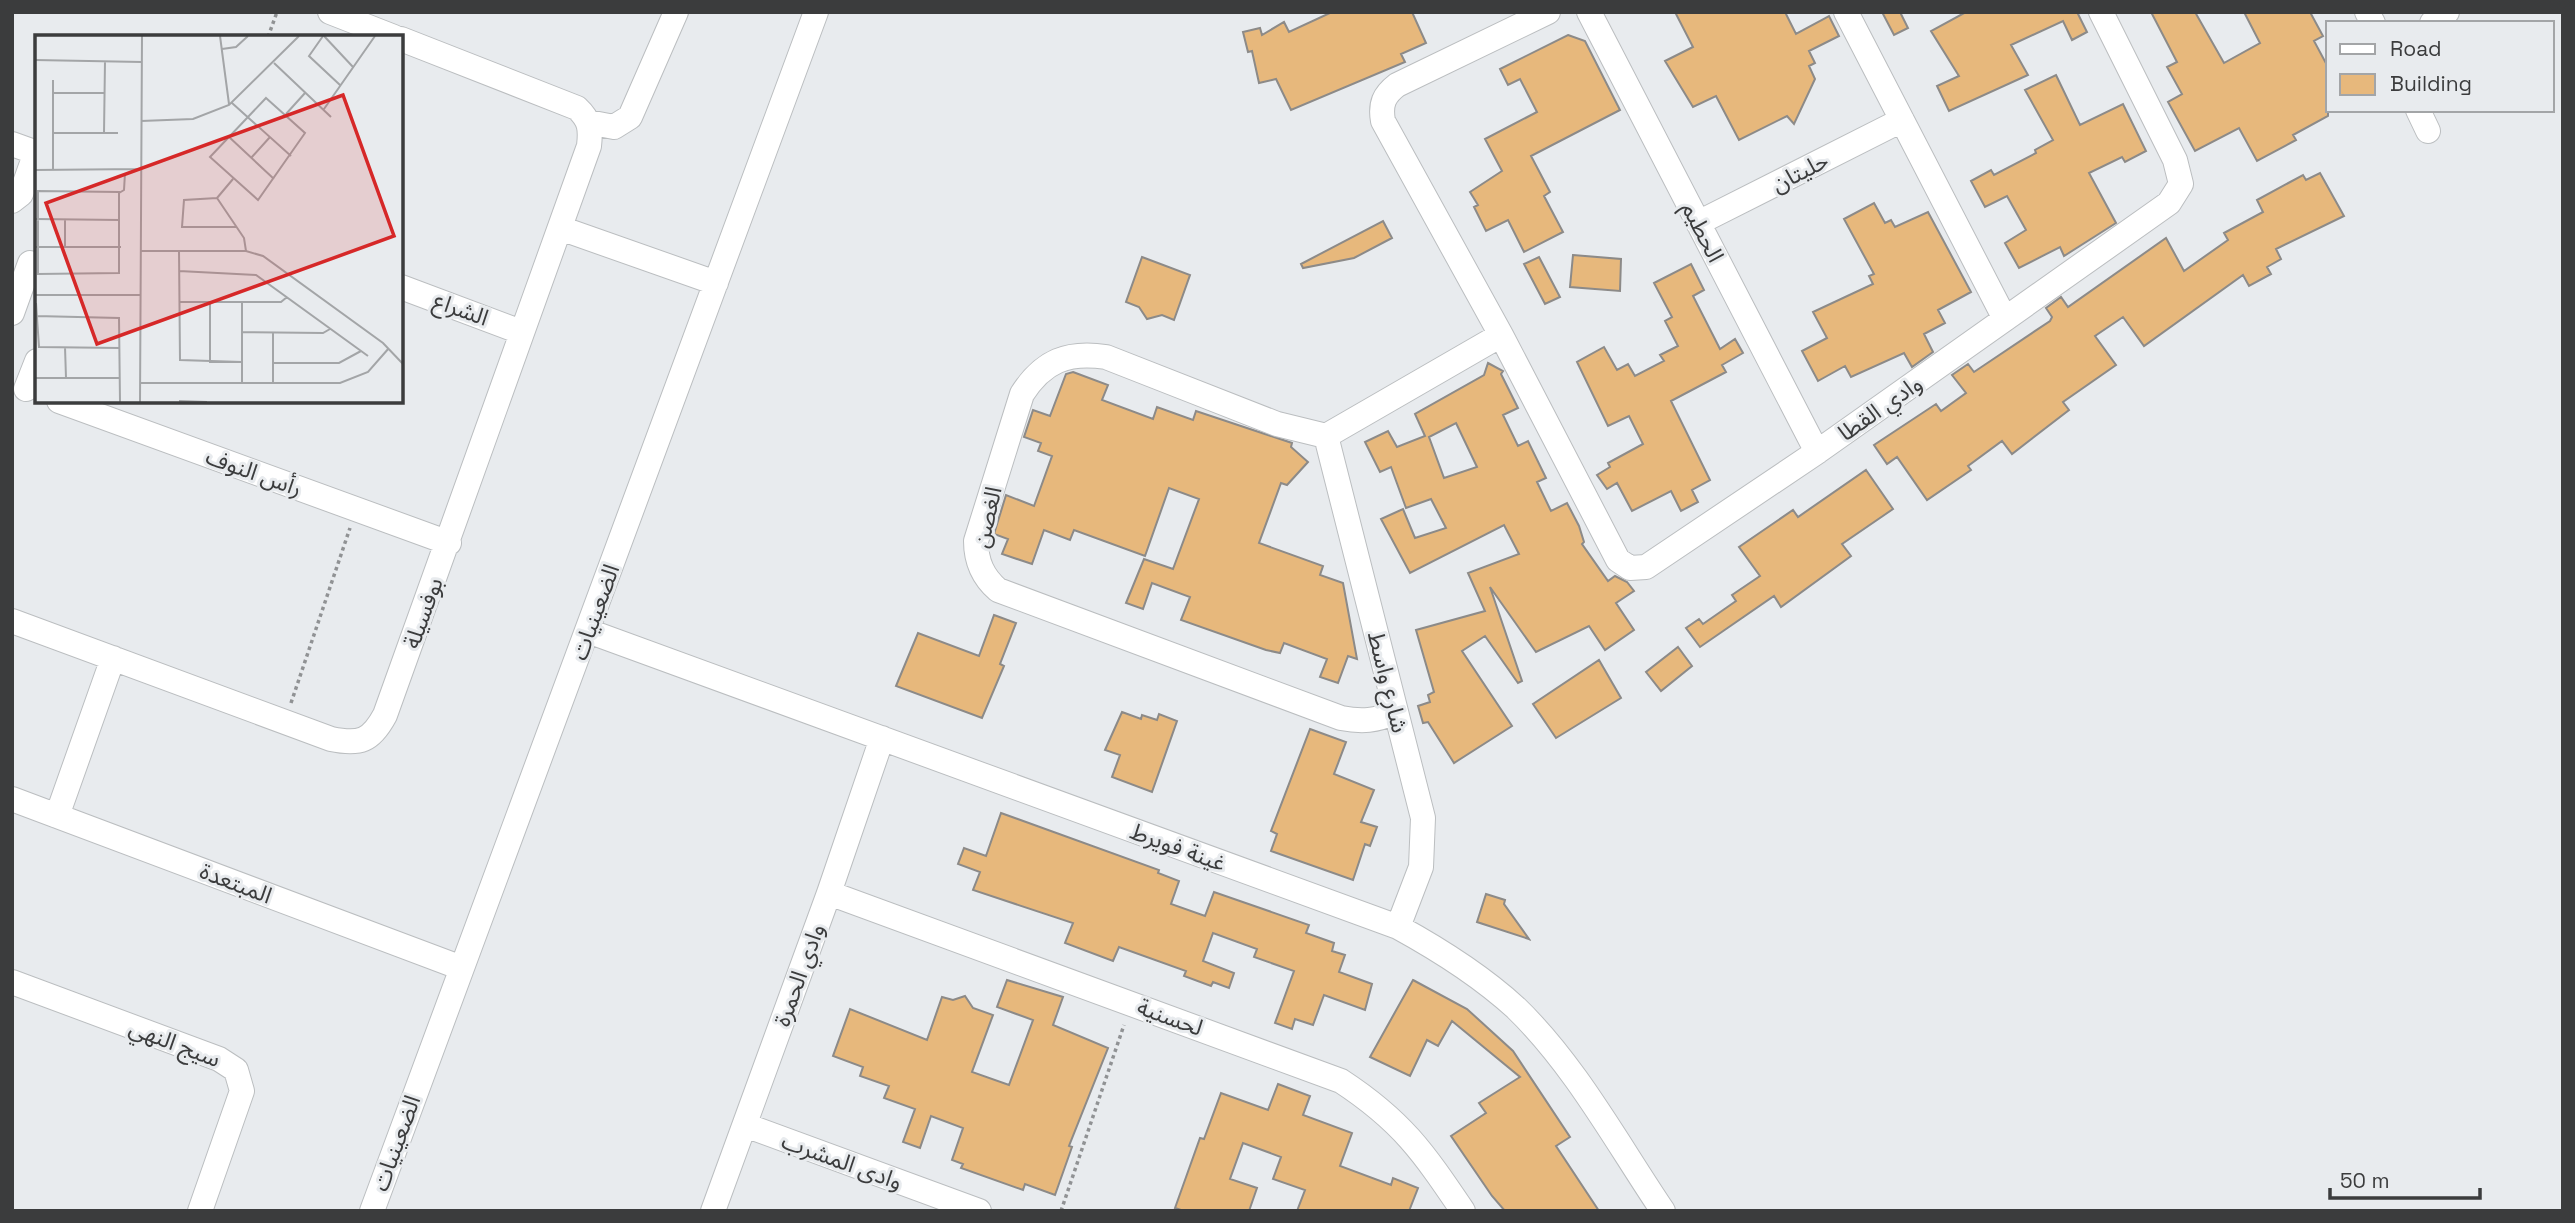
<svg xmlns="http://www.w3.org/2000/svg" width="2575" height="1223" viewBox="0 0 2575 1223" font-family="'Space Grotesk','Noto Sans Arabic',sans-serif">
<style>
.building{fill:#e7b87c;stroke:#8c8a88;stroke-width:2;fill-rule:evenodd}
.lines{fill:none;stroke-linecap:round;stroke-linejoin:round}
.minor-casing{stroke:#bbbec0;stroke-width:26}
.path{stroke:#909294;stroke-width:3.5;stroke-dasharray:3.5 3.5;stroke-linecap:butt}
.minor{stroke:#fff;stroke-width:24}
.labels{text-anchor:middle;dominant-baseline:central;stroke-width:6;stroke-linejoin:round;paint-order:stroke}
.street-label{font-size:23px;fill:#3b3c3d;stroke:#e8ebee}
.inset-road{fill:none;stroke:#a3a5a7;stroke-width:2}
.view{fill:#d62828;fill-opacity:0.15;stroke:#d62828;stroke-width:3.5}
.inset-edge{fill:none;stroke:#3b3c3d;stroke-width:3.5}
</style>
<rect width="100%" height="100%" fill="#e8ebee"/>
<path class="building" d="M1332 12H1412L1426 43 1401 54 1405 62 1291 110 1276 79 1259 83 1252 51 1248 52 1243 32 1260 28 1262 35 1284 22 1289 32Z
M1675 12H1785L1796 34 1829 16 1839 36 1809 51 1815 63 1809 66 1815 79 1794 124 1787 116 1739 140 1716 96 1693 107 1665 61 1693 47Z
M1882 12H1900L1908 28 1894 35Z
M1966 12H2082L2078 14 2087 32 2072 40 2063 21 2011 45 2028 75 1949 111 1937 86 1959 76 1931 31Z
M2151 12H2195L2224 63 2260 43 2244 12H2310L2323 36 2314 41 2328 67V116L2293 135 2296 140 2257 161 2239 128 2195 151 2168 102 2182 94 2167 67 2177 62Z
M1568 35 1585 41 1620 110 1531 156 1550 192 1544 196 1563 232 1524 252 1508 220 1486 231 1474 207 1478 205 1470 192 1502 171 1485 139 1537 112 1520 79 1508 85 1500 69Z
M2056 75 2080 125 2123 104 2146 151 2125 162 2122 157 2089 173 2116 223 2064 256 2060 247 2019 268 2005 243 2026 230 2007 196 1985 207 1971 181 1991 170 1994 175 2036 153 2035 150 2053 140 2025 90Z
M2320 173 2344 216 2276 249 2281 259 2267 267 2271 274 2249 286 2243 275 2144 346 2123 317 2095 336 2116 365 2063 402 2069 410 2012 454 2002 441 1968 466 1971 470 1927 500 1897 457 1887 464 1874 445 1936 404 1941 411 1966 393 1952 375 1968 364 1974 372 2050 321 2052 317 2046 308 2061 297 2068 307 2166 238 2184 271 2228 240 2224 233 2263 212 2257 200 2303 175 2306 180Z
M1874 203 1885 223 1891 220 1895 227 1928 212 1971 292 1938 310 1945 323 1924 334 1933 352 1912 367 1904 353 1851 377 1845 366 1818 381 1802 351 1827 338 1813 312 1873 284 1869 276 1874 274 1844 219Z
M1383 221 1392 238 1354 258 1303 268 1301 264Z
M1573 255 1621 259 1620 291 1570 287Z
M1142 257 1190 275 1174 320 1162 315 1147 319 1139 307 1126 302Z
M1539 257 1560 297 1545 304 1524 264Z
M1691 264 1704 290 1693 296 1720 349 1735 339 1743 353 1722 365 1726 372 1671 401 1710 480 1692 490 1698 502 1681 511 1671 491 1632 511 1617 483 1607 489 1597 475 1610 467 1608 463 1643 444 1629 416 1608 426 1577 362 1604 347 1617 370 1628 364 1635 376 1664 361 1660 355 1678 346 1665 321 1672 317 1654 283Z
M1488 363 1503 371 1501 374 1518 408 1503 415 1518 446 1528 441 1546 478 1537 482 1551 511 1567 503 1579 526 1584 542 1582 544 1608 581 1615 576 1627 582 1634 591 1616 603 1634 630 1605 650 1589 626 1536 652 1490 587 1522 681 1518 683 1485 636 1462 651 1512 726 1454 763 1428 722 1423 723 1418 706 1430 702 1428 695 1434 692 1416 630 1485 611 1468 573 1519 554 1504 525 1410 573 1381 519 1403 509 1415 538 1446 528 1431 499 1406 508 1391 467 1380 472 1365 442 1388 431 1397 447 1425 436 1415 414 1484 375ZM1456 423 1477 467 1444 478 1429 437Z
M1073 372 1108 385 1102 400 1153 419 1157 407 1193 420 1196 411 1292 443 1291 447 1308 462 1287 485 1281 483 1259 543 1323 566 1320 575 1343 583 1357 659 1348 656 1338 683 1320 677 1327 659 1284 643 1280 653 1266 650 1181 620 1190 597 1152 583 1143 609 1126 603 1144 559 1173 569 1199 499 1169 488 1145 556 1074 530 1070 540 1044 530 1032 564 1002 554 1008 539 994 534 1006 495 1034 506 1052 456 1038 451 1041 443 1024 437 1033 410 1050 416 1066 374Z
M1866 470 1893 509 1842 544 1851 556 1781 607 1774 596 1700 647 1686 628 1699 619 1703 624 1736 601 1732 595 1760 576 1739 547 1793 510 1798 517Z
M994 615 1016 623 1000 664 1004 666 982 718 896 686 918 633 979 656Z
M1678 647 1692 666 1661 691 1646 672Z
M1599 660 1621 698 1556 738 1533 704Z
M1122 712 1141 719 1142 715 1157 720 1159 714 1177 721 1152 792 1112 777 1120 755 1105 750Z
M1310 729 1346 742 1334 774 1374 790 1361 822 1377 827 1370 846 1365 844 1353 880 1271 851 1277 834 1271 831Z
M1001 813 1159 870 1158 873 1179 881 1171 904 1205 916 1214 892 1309 925 1306 933 1334 943 1332 951 1345 955 1339 972 1372 984 1365 1010 1324 995 1313 1025 1295 1019 1292 1029 1275 1023 1294 971 1254 957 1257 949 1213 933 1203 961 1234 973 1229 988 1213 982 1211 986 1184 976 1186 971 1119 947 1113 961 1065 943 1073 923 973 890 980 872 958 864 964 848 986 856Z
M1486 894 1505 900 1504 904 1529 939 1477 922Z
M1007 980 1063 997 1053 1025 1108 1048 1069 1146 1072 1147 1055 1195 1025 1184 1023 1190 961 1168 963 1164 952 1160 963 1128 931 1116 920 1148 903 1142 915 1109 884 1098 889 1086 860 1076 863 1067 833 1056 850 1009 927 1040 942 997 953 1000 965 996 973 1008 993 1015 972 1072 1009 1085 1033 1020 997 1007Z
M1413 980 1467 1009 1513 1051 1570 1137 1556 1146 1599 1211H1505L1492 1196 1451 1136 1486 1113 1479 1103 1520 1077 1452 1021 1438 1046 1427 1040 1410 1076 1370 1057Z
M1278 1084 1310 1096 1303 1115 1352 1133 1340 1166 1391 1185 1393 1178 1418 1188 1409 1211H1297L1305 1190 1273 1179 1281 1157 1243 1143 1230 1179 1257 1188 1249 1211H1184L1175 1208 1200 1138 1204 1139 1221 1093 1268 1110Z"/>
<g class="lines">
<g class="minor-casing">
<path id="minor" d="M330 12 394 37
M1548 12 1397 85C1384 95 1380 104 1383 121L1501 335 1618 560 1630 568 1646 567 1817 452 2169 203 2181 184 2175 160 2101 12
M1589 12 1817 452
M1846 12 2005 319
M2367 12 2373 23
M2432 23 2447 12
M2418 110 2428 131
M588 122 614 127 630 117 676 12
M12 144 37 153
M12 201 21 194 36 152
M1698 223 1902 120
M560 228 716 283
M401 287 521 332
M12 313 30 263
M26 389 37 361
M59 401 449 543
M1326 436 1277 424 1106 357C1068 351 1043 361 1022 394L976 541C976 562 983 577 998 590L1341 718C1362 722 1376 721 1395 712
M1326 436 1423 818 1421 867 1398 927
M1326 436 1501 335
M12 621 331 739C360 745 371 741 385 715L589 146C591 129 590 120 577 108L401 39
M588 631 1398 927C1440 950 1480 975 1516 1008 1575 1065 1617 1143 1663 1211
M12 799 459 967
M57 816 113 658
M829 893 1341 1081C1402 1121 1423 1152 1463 1211
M12 982 219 1059 236 1070 242 1091 200 1211
M745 1125 979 1211
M372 1211 816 12
M713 1211 829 893 882 738"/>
</g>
<path class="path" d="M268 37 277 12
M291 703 350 528
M1061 1211 1124 1025"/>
<use href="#minor" class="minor"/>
</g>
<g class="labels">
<g class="street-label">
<text transform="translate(1800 172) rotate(-27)">حليتان</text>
<text transform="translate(1703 232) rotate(63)">الحطيم</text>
<text transform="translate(461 309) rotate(20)">الشراع</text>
<text transform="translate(1880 408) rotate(-35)">وادي القطا</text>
<text transform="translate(254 472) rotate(20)">رأس النوف</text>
<text transform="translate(987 517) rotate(-77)">الغصن</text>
<text transform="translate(595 612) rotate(-70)">الضعينيات</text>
<text transform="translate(423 613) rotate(-70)">بوفسيلة</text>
<text transform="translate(1388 682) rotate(76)">شارع واسط</text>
<text transform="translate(1178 847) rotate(20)">غينة فويرط</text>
<text transform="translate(236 883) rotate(21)">المبتعدة</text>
<text transform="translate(799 975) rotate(-70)">وادي الحمرة</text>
<text transform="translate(1170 1017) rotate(20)">لحسنية</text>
<text transform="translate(175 1043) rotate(21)">سيج النهي</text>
<text transform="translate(396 1143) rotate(-70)">الضعينيات</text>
<text transform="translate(842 1161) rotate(20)">وادى المشرب</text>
</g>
</g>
<g transform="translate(35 35)">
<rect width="368" height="368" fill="#e8ebee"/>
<path class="inset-road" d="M185 1 194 69M288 1 274 21 305 50M289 1 318 32M187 14 201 12 213 1M0 25 107 27M239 28 296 82M18 58H70M231 63 270 98 223 165 175 122ZM197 68 256 121M289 74 340 1M251 79 270 58M106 86 158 84 194 70 264 1M18 98H83M69 98 70 26M193 101 239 144M216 123 235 102M0 135 106 134M18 135V45M3 156 84 157V238L3 239ZM84 158 89 155 90 138M182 163 149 165 147 192H202M182 163 209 203 211 216M182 163 198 144M1 184 85 185M30 184V212M1 212H86M105 216H211L228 221 348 308 368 329M144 216 145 325 207 327M144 236 221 240 333 321M0 260H105M144 267H246L252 262M175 267V328M1 268 4 312 85 313M1 281 84 283 85 367M207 297 288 298 295 294M238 298V348M30 312 31 343M239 328H304L326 316M0 343H85M105 348H305L333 337 354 313M207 348V267M144 366 172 367M0 367V343M105 367 107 1"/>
<path class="view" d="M308 60 359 201 62 309 11 168Z"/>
<rect width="368" height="368" class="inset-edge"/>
</g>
<rect width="2575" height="1223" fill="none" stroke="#3b3c3d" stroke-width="28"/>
<rect x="2326" y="21" width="228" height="91" fill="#e8ebee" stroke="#a3a5a7" stroke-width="2"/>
<rect x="2340" y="44" width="35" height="10" fill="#ffffff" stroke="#a3a5a7" stroke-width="2"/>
<text x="2390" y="56" font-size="21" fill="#3b3c3d">Road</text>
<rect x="2340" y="74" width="35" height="21" fill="#e7b87c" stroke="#a3a5a7" stroke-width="2"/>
<text x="2390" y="91" font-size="21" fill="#3b3c3d">Building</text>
<path d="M2330 1188v10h150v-10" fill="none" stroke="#3b3c3d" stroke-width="3.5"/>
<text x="2340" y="1188" font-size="21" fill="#3b3c3d" stroke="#e8ebee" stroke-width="5" paint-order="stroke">50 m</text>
</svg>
